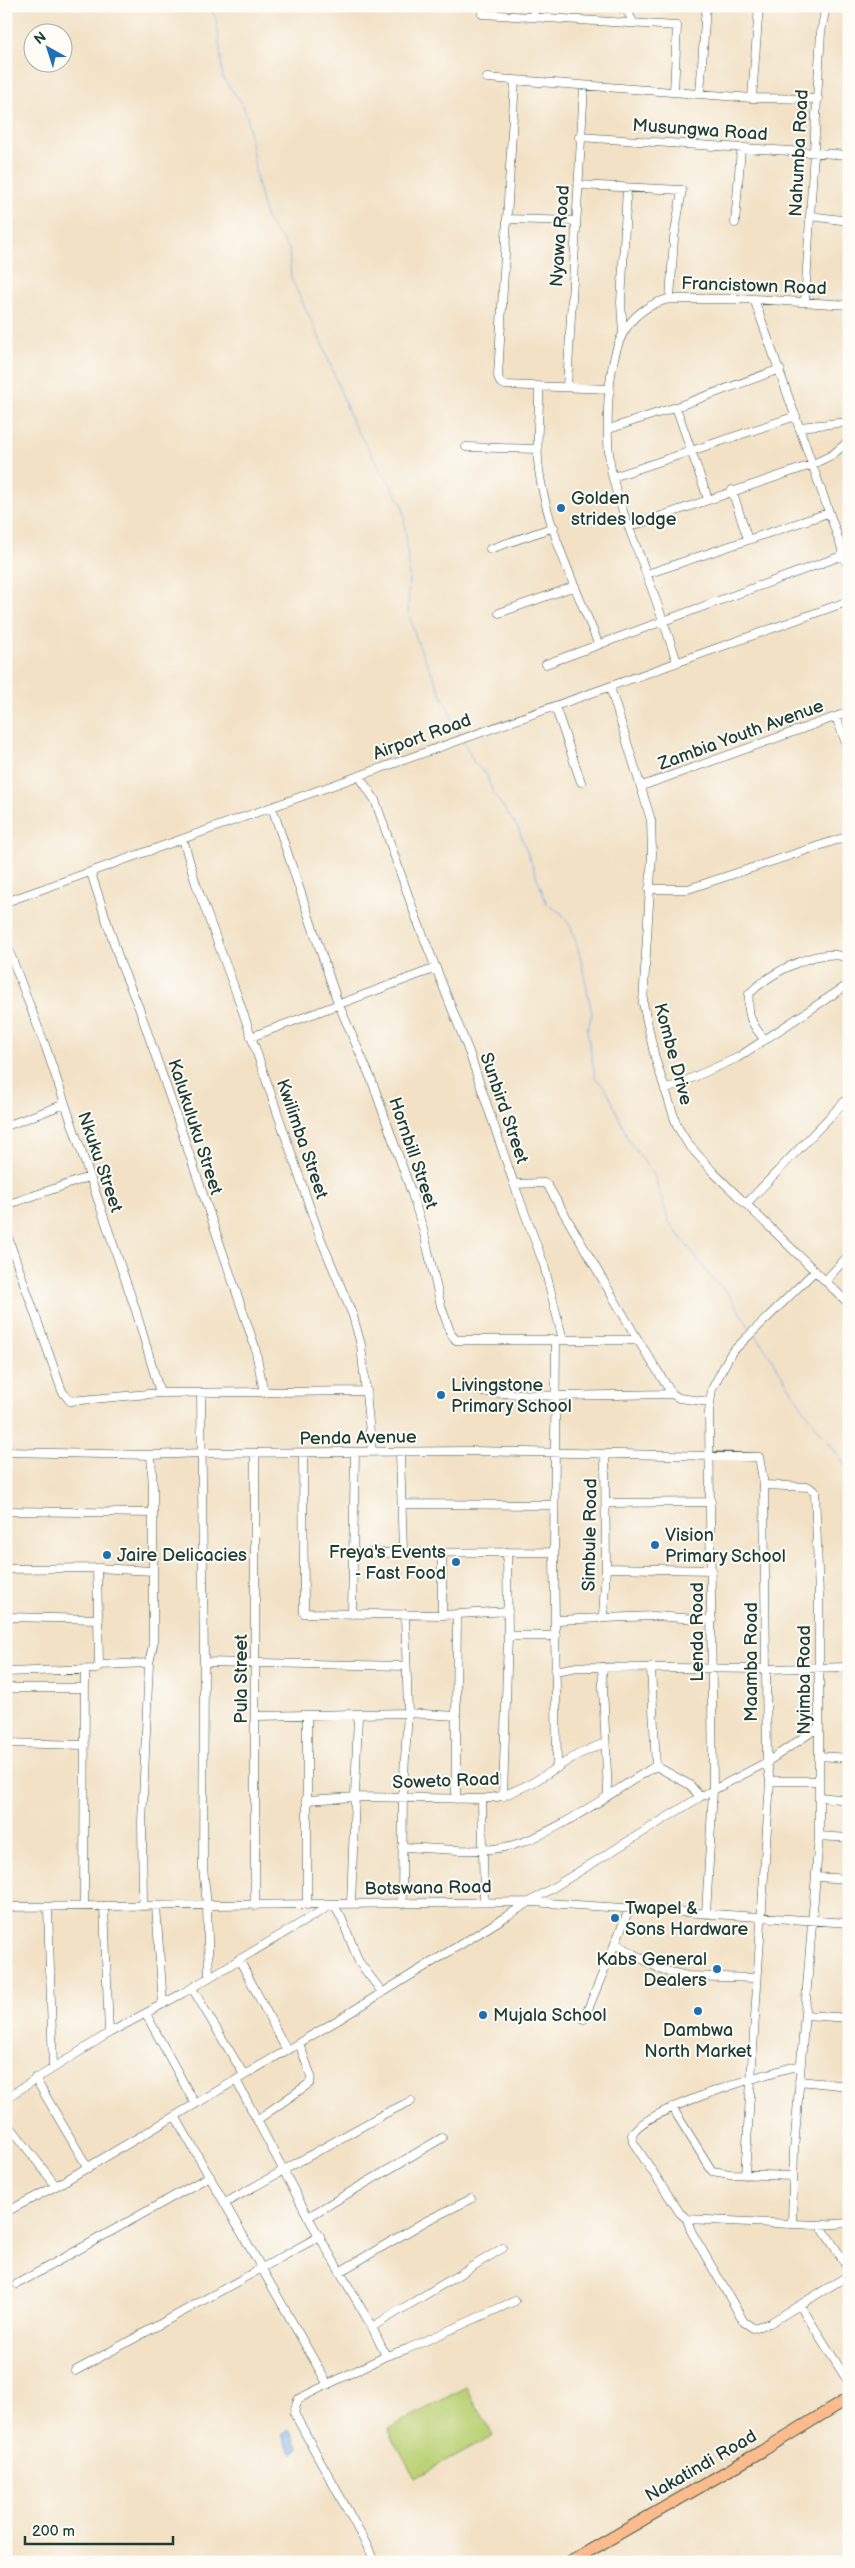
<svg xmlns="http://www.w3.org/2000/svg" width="855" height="2568" viewBox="0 0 855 2568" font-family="'Balsamiq Sans',sans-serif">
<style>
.green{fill:#bbd276;stroke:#6d8855}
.water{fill:#7db0ea;stroke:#4e768f}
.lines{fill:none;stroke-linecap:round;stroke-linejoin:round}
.stream{stroke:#7db0ea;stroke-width:1}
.minor-casing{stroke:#3f564a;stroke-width:9}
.highway-casing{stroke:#3f564a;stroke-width:13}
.minor{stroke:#fff;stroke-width:8}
.highway{stroke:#fbbb8d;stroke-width:11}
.poi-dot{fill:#1f6fb2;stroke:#fdfcf7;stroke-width:2}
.labels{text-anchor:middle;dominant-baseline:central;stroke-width:4;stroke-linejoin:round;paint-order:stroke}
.street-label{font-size:18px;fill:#1f3d34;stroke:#fdfcf7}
.poi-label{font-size:18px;fill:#1f3d34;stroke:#fdfcf7;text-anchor:start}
</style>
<rect width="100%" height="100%" fill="#fdfcf7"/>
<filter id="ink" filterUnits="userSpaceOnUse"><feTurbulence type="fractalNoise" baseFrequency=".02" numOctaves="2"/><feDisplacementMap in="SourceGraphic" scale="10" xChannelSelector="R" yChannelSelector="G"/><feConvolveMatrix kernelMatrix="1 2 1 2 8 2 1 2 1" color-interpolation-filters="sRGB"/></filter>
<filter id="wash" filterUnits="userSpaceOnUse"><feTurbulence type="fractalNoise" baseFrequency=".0096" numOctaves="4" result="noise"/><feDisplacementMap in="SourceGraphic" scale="20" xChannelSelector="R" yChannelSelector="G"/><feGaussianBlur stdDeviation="1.12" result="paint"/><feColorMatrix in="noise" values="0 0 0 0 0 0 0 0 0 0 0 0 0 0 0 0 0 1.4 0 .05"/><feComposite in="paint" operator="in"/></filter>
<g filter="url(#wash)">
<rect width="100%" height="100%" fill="#f2e1c5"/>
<path class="green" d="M466 2387 493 2435 415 2478 388 2429Z"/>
<path class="water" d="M289 2430 299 2448 293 2453 289 2451 282 2435Z"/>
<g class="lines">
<path class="stream" d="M211 6 217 23 223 78 241 102 247 116 257 182 266 219 289 249 291 278 324 348 353 424 403 505 409 569 408 611 417 641 460 735
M464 742 474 763 486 774 493 793 518 828 547 904 561 913 571 927 580 955 592 1014 587 1030 595 1077 608 1092 629 1141 654 1175 669 1222 710 1276 730 1296 750 1328
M756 1335 803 1408 849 1470"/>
</g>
</g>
<g filter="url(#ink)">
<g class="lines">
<g class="minor-casing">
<path id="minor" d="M486 6 482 14 677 26 674 92
M618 6 628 12 633 22
M532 17 536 6
M487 78 752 98 818 99
M515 80 498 376 500 382 505 385 610 389
M700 94 706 6
M752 98 759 6
M579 137 849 155
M578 185 682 190 674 238 670 299
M810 216 849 221
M508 219 574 221
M735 223 741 148
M754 299 849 569
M805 302 821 32 826 6
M623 333 621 303 627 188
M539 386C540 413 535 442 539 470 547 529 576 588 598 643
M567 387 584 86
M676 407 708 499
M799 427 849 422
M609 429 676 407 780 369
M466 447 538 449
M613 477 796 416
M732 490 748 540
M629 527 811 465 832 455 849 441
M490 549 554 527
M647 574 828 513
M499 613 575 586
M677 662C667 632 657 602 646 573 635 542 621 511 613 479 604 444 605 357 627 327 637 312 653 302 670 299H754L849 305
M546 664 844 555
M610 687 651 820 652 854 643 1003 655 1058 677 1126 688 1144 714 1173 849 1304
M555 706 581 782
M836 717 849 751
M359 776 375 800 415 915 469 1052 514 1184 544 1183 548 1186 638 1340 672 1394 679 1398 710 1402
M642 786 849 712
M272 807 338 1003 372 1081 412 1194 423 1229 441 1306 451 1334 456 1340H638
M183 839 196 884 237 995 320 1237 353 1316 361 1345 372 1452
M91 873 121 965 139 1008 174 1109 255 1347 264 1393
M649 889H688L849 836
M6 902 849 601
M6 943 46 1048 136 1311 160 1393
M251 1037 436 968
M765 1040C751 1024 747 1015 749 994 769 974 820 944 849 959
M665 1090 737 1058 849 984
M6 1126 65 1104
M514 1184 544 1265 563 1340
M746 1204 849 1097
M6 1205 89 1177
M6 1232 62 1391 70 1401 160 1393 367 1391
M825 1281 849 1255
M556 1340 554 1552 557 1768
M482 1392 556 1396 672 1394
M201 1395 204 1662 203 1868 207 1905 209 1976
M6 1452 151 1455 201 1453 474 1451 759 1457 764 1485 767 1762 770 1781 745 2175
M400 1452 403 1552
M255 1453V1906
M303 1453 304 1613 442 1615 508 1611
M764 1485 809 1487 815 1492 819 1596V1836L794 2150 792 2224 820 2225 849 2223
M607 1503 711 1502
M404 1504 554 1505
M6 1511 153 1513
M353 1553 554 1552
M606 1568 712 1570
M6 1569 97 1568 153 1571
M352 1614 355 1452
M442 1615V1553
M603 1616 606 1568 605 1455
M6 1617 99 1619
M556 1620 654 1616 712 1620
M508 1636H556
M204 1662 406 1666
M99 1665 149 1663
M602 1667 608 1794
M555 1671 577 1667 767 1669 849 1667
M6 1672 96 1669 99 1665 97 1568
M6 1688H85
M256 1716 408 1713 456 1716 457 1614
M456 1716V1799
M6 1743 85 1745
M819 1756 849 1758
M656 1766 690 1785 700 1797
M770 1781H819
M503 1796 508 1636 507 1552
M819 1797 849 1800
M482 1799 484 1902
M306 1800 356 1797 482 1799 503 1796 532 1783 577 1755 604 1743
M819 1836 849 1838
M402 1847C438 1848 478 1855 513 1845 558 1833 614 1790 656 1766L651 1668
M816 1877 849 1879
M351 1904 358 1715
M402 1904 403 1788 408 1713 405 1614
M307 1905V1716
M84 1906 85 1670
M104 1906 109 2033
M143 1906 142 1822 149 1663 153 1645V1489L151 1455
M156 1906 163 2004
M6 1907 532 1902 849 1923
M48 1907 53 2067
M706 1914 713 1790 709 1412 712 1389 731 1353 815 1271
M616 1944 662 1970 687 1976 756 1978
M239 1959 286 2049
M192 1988 244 2075
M146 2014 195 2104
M806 2015 849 2018
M584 2019 630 1907
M35 2078 88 2168
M236 2080 308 2217 372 2327 386 2356
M799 2081 849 2086
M6 2098 109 2033 183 1993 333 1904 341 1917 359 1962 382 1992
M672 2107 712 2171 730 2174 792 2176
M175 2116 328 2385
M257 2120 310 2083 311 2076 299 2043
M6 2121 56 2186
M225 2203 384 2114 411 2101
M6 2212 56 2186 338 2020 700 1797 767 1762 819 1727
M308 2217 442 2138
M687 2219 691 2231 744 2322 753 2328 770 2323 849 2275
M792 2224 687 2219 680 2213 633 2142 632 2135C640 2110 773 2072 800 2065
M820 2225 849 2269
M341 2271 426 2221 471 2199
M17 2284 210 2176
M800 2305 849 2383
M372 2327 503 2248
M75 2371 320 2236
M376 2562 294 2413 298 2399 386 2356 407 2349 515 2301"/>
</g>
<g class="highway-casing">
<path id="highway" d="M570 2562 762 2451 849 2398"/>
</g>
<use href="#minor" class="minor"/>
<use href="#highway" class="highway"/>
</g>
</g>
<g class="poi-dot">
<circle cx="561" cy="508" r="5"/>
<circle cx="441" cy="1395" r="5"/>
<circle cx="655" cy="1545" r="5"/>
<circle cx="107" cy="1555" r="5"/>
<circle cx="456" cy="1562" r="5"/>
<circle cx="615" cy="1918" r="5"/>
<circle cx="717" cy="1969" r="5"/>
<circle cx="698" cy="2011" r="5"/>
<circle cx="483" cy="2015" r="5"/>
</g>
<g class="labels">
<g class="street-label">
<text transform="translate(700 130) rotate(4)">Musungwa Road</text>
<text transform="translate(799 153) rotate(-87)">Nahumba Road</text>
<text transform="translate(560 236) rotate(-86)">Nyawa Road</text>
<text transform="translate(754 286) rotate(2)">Francistown Road</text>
<text transform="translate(741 735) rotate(-20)">Zambia Youth Avenue</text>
<text transform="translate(422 737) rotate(-20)">Airport Road</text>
<text transform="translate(673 1054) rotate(75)">Kombe Drive</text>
<text transform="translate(504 1108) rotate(71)">Sunbird Street</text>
<text transform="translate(195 1127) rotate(72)">Kalukuluku Street</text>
<text transform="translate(302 1139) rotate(71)">Kwilimba Street</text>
<text transform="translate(413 1153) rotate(71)">Hornbill Street</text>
<text transform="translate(100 1162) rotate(71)">Nkuku Street</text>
<text transform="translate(358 1438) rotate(-1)">Penda Avenue</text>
<text transform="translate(590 1535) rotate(-89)">Simbule Road</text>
<text transform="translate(697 1632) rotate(-90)">Lenda Road</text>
<text transform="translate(751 1662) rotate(-90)">Maamba Road</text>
<text transform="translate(241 1679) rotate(-90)">Pula Street</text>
<text transform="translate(804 1680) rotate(-90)">Nyimba Road</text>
<text transform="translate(446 1781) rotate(-2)">Soweto Road</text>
<text transform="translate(428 1888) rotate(-1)">Botswana Road</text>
<text transform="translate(701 2466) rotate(-30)">Nakatindi Road</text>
</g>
<g class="poi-label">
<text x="571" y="498">Golden<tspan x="571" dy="21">strides lodge</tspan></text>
<text x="451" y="1385">Livingstone<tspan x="451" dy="21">Primary School</tspan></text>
<text x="665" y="1535">Vision<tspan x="665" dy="21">Primary School</tspan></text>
<text x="446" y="1552" text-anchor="end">Freya's Events<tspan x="446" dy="21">- Fast Food</tspan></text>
<text x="117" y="1555">Jaire Delicacies</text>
<text x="625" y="1908">Twapel &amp;<tspan x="625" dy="21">Sons Hardware</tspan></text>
<text x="707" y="1959" text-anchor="end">Kabs General<tspan x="707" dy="21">Dealers</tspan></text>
<text x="493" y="2015">Mujala School</text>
<text x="698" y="2030" text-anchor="middle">Dambwa<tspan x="698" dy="21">North Market</tspan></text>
</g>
</g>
<rect width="855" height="2568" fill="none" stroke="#fdfcf7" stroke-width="25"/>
<g transform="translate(48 48) rotate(321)"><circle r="24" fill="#fdfcf7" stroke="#a4b0a9"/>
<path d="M0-4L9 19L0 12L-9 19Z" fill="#1f6fb2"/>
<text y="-8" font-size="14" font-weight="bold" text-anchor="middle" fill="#1f3d34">N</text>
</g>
<path d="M25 2536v8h148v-8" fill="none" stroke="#1f3d34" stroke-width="2.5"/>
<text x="32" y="2536" font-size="15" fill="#1f3d34" stroke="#fdfcf7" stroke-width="4" paint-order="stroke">200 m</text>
</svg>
